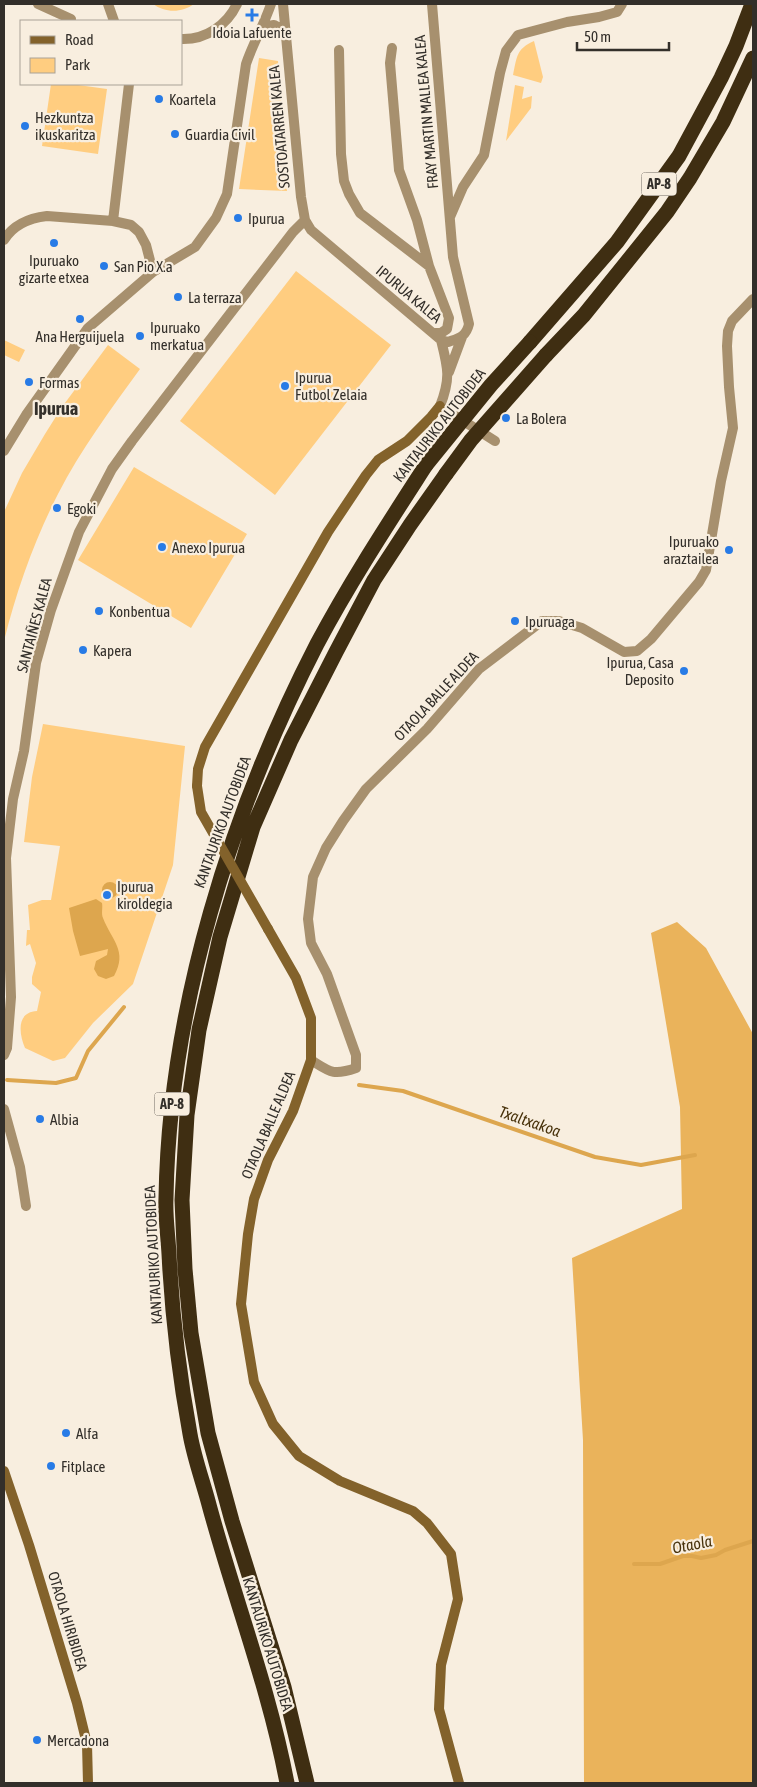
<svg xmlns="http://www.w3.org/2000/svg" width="757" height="1787" viewBox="0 0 757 1787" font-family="'Asap Condensed',sans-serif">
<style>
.green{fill:#ffcd80}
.forest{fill:#eab35b}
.water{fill:#dda64e}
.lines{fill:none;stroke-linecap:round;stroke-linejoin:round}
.stream{stroke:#dda64e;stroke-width:4}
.street{stroke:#a7906e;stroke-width:10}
.secondary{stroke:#83622b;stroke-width:10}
.highway{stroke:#3f2e12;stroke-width:15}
.secondary-bridge{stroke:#83622b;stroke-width:10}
.highway-bridge{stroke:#3f2e12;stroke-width:15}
.poi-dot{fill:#287be6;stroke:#f8eedf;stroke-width:2}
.labels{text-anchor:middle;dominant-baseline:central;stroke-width:4.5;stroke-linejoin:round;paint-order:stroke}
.shield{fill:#f8eedf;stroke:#6e6860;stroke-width:1}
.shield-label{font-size:14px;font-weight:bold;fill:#332f2a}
.poi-label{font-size:15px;fill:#332f2a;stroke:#f8eedf;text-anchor:start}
.street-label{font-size:15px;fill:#332f2a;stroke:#f8eedf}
.water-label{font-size:16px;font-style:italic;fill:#48320b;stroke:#f8eedf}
.quarter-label{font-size:18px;font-weight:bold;fill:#332f2a;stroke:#f8eedf}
</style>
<rect width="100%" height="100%" fill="#f8eedf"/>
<path class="green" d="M153 4H194C182 13 165 13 153 4Z
M534 41 543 77 541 83 513 75C517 57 516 49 534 41Z
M259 58 278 61 287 191 239 189Z
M51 84H71L107 89 98 154 42 146Z
M515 85 524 87 522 99 532 96 531 108 506 141Z
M296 271 391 345 275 495 180 421Z
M4 340 25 350 19 362 4 355Z
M108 345 140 369C111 409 81 449 58 494 34 541 17 589 4 641V512L22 473 45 434 62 407Z
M134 467 247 534 191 628 78 560Z
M43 724 185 746 173 865 133 984 93 1023 65 1058 53 1061 25 1048C19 1034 16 1012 37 1011L41 992 32 984V977L36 963 30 944 26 946 27 930H30L28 905 42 900H51L60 846 24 842 32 777Z"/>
<path class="forest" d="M677 922 706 948 753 1034V1783H584L583 1440 572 1258 682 1209 680 1107 651 933Z"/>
<path class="water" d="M102 890a8 8 0 1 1 16 0a8 8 0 1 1-16 0Z
M96 899 102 903C103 908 101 913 103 918 112 941 128 951 114 976L106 979 98 976 94 969 96 961 107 955 108 949 80 956 73 931 69 908Z"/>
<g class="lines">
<path class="stream" d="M7 1080 56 1083 76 1078 88 1051 124 1007
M359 1085 403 1091 595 1157 641 1165 695 1155
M634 1564H660L683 1556H692L701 1558 716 1555 725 1550 753 1541"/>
<path class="street" d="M38 4 71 19
M108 4 114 21
M283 4 301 197 305 220 311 230 441 340C448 368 451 378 440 406L495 441
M432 4 453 257 469 324C466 337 459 338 448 342L441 340
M263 27 274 25 285 31
M181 39C206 40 227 25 237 4
M392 48 390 63 399 170 417 220 429 266 449 318 447 329 441 333H433
M339 50 341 154 344 181 349 194 360 213 429 266
M450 217 463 187 484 155 500 73 506 51 518 35 567 22 599 17 617 12 622 4
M113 221 129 84
M4 240C13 225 30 218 47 216L113 221 131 225 139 232 146 245 153 272
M449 372 462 337
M4 451 26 415 88 328 153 272 195 247 216 218 227 194 246 64C253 43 264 25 271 4
M4 1055 7 1048 11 997 6 858 13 799 24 751 36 663 51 610 79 532 112 469 132 441 293 232 305 220
M311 1060C330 1072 333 1076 356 1068V1055L327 974 311 943 308 919 313 877 326 848 343 821 366 789 427 729 479 669 542 621H559L582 628 624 652 637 651 651 639 699 582 706 570 721 481 733 428 729 387 727 346 728 331 732 321 753 299
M4 1109 20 1167 26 1206"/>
<path class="secondary" d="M197 786 198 769 205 747 328 532 366 475 378 460 407 441 431 417 440 406
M268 929 296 978 311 1018V1060L293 1111 268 1160 254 1199 248 1234 241 1304 254 1382 273 1424 299 1456 340 1481 413 1511 427 1523 451 1554 458 1599 441 1665 439 1709 459 1783
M4 1471 29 1545 77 1703 87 1744 88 1783"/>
<path class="highway" d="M530 342 617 242 679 156 721 78 736 46 752 4
M546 355 584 315 667 212 690 178 723 122 753 58
M287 1783C269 1687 233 1595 208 1501 202 1479 194 1457 190 1434 179 1374 172 1314 169 1254 168 1235 165 1216 166 1198 169 1009 231 811 317 644 350 582 388 524 426 465
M307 1783 284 1687 232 1521 208 1433 191 1333 185 1269 182 1200 187 1115 199 1030 220 937 253 827 291 740 336 652 374 580 410 525 446 474"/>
<path class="secondary-bridge" d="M197 786 201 812 268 929"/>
<path class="highway-bridge" d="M426 465 491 385 530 342
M446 474 471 440 546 355"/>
</g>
<g class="poi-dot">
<path d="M249.5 7.5h5v5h5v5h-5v5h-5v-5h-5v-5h5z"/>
<circle cx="159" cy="99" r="5"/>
<circle cx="25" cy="126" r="5"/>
<circle cx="175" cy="134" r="5"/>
<circle cx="238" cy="218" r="5"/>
<circle cx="54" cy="243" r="5"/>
<circle cx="104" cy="266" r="5"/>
<circle cx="178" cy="297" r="5"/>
<circle cx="80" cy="319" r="5"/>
<circle cx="140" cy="336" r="5"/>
<circle cx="29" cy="382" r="5"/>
<circle cx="285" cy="386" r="5"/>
<circle cx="506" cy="418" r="5"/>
<circle cx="57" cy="508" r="5"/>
<circle cx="162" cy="547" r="5"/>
<circle cx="729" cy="550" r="5"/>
<circle cx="99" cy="611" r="5"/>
<circle cx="515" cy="621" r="5"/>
<circle cx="83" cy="650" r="5"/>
<circle cx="684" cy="671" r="5"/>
<circle cx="107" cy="895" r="5"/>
<circle cx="40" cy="1119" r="5"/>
<circle cx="66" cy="1433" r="5"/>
<circle cx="51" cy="1466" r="5"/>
<circle cx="37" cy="1740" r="5"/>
</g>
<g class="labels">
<g class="shield">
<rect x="641.5" y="172.5" width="35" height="23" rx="4"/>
<rect x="154.5" y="1092.5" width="35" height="23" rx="4"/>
</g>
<g class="shield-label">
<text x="659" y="184">AP-8</text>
<text x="172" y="1104">AP-8</text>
</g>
<g class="poi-label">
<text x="252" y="32" text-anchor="middle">Idoia Lafuente</text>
<text x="169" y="99">Koartela</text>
<text x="35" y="117">Hezkuntza<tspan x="35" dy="17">ikuskaritza</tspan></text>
<text x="185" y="134">Guardia Civil</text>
<text x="248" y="218">Ipurua</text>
<text x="54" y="260" text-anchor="middle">Ipuruako<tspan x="54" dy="17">gizarte etxea</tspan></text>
<text x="114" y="266">San Pio X.a</text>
<text x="188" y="297">La terraza</text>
<text x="150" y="327">Ipuruako<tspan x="150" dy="17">merkatua</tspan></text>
<text x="80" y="336" text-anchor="middle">Ana Herguijuela</text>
<text x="295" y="377">Ipurua<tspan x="295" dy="17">Futbol Zelaia</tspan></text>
<text x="39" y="382">Formas</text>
<text x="516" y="418">La Bolera</text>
<text x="67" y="508">Egoki</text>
<text x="719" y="541" text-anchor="end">Ipuruako<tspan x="719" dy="17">araztailea</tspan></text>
<text x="172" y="547">Anexo Ipurua</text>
<text x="109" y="611">Konbentua</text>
<text x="525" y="621">Ipuruaga</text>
<text x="93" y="650">Kapera</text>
<text x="674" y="662" text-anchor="end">Ipurua, Casa<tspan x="674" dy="17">Deposito</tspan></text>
<text x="117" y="886">Ipurua<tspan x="117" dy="17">kiroldegia</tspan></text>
<text x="50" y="1119">Albia</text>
<text x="76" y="1433">Alfa</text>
<text x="61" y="1466">Fitplace</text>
<text x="47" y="1740">Mercadona</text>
</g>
<g class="street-label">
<text transform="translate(426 112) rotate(-95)">FRAY MARTIN MALLEA KALEA</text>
<text transform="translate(279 127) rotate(-95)">SOSTOATARREN KALEA</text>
<text transform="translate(409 294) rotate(40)">IPURUA KALEA</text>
<text transform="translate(439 425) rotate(-52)">KANTAURIKO AUTOBIDEA</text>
<text transform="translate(34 625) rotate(-75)">SANTAIÑES KALEA</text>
<text transform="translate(436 696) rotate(-47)">OTAOLA BALLE ALDEA</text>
<text transform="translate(222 822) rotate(-70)">KANTAURIKO AUTOBIDEA</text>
<text transform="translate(268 1125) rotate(-67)">OTAOLA BALLE ALDEA</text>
<text transform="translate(153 1255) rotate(-93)">KANTAURIKO AUTOBIDEA</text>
<text transform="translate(68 1621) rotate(73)">OTAOLA HIRIBIDEA</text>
<text transform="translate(268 1644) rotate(73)">KANTAURIKO AUTOBIDEA</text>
</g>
<g class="water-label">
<text transform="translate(530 1121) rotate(19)">Txaltxakoa</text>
<text transform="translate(692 1544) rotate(-11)">Otaola</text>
</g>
<g class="quarter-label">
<text x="56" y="408">Ipurua</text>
</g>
</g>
<rect width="757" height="1787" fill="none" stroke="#332f2a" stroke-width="10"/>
<rect x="20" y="20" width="162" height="65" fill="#f8eedf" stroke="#a9a297"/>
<rect x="30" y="36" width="25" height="8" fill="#83622b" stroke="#a9a297"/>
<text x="65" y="45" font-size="15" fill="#332f2a">Road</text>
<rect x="30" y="58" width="25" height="15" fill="#ffcd80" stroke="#a9a297"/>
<text x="65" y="70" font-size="15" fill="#332f2a">Park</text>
<path d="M577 42v8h92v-8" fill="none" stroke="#332f2a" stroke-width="2.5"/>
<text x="584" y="42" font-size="15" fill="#332f2a" stroke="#f8eedf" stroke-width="4" paint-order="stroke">50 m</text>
</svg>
